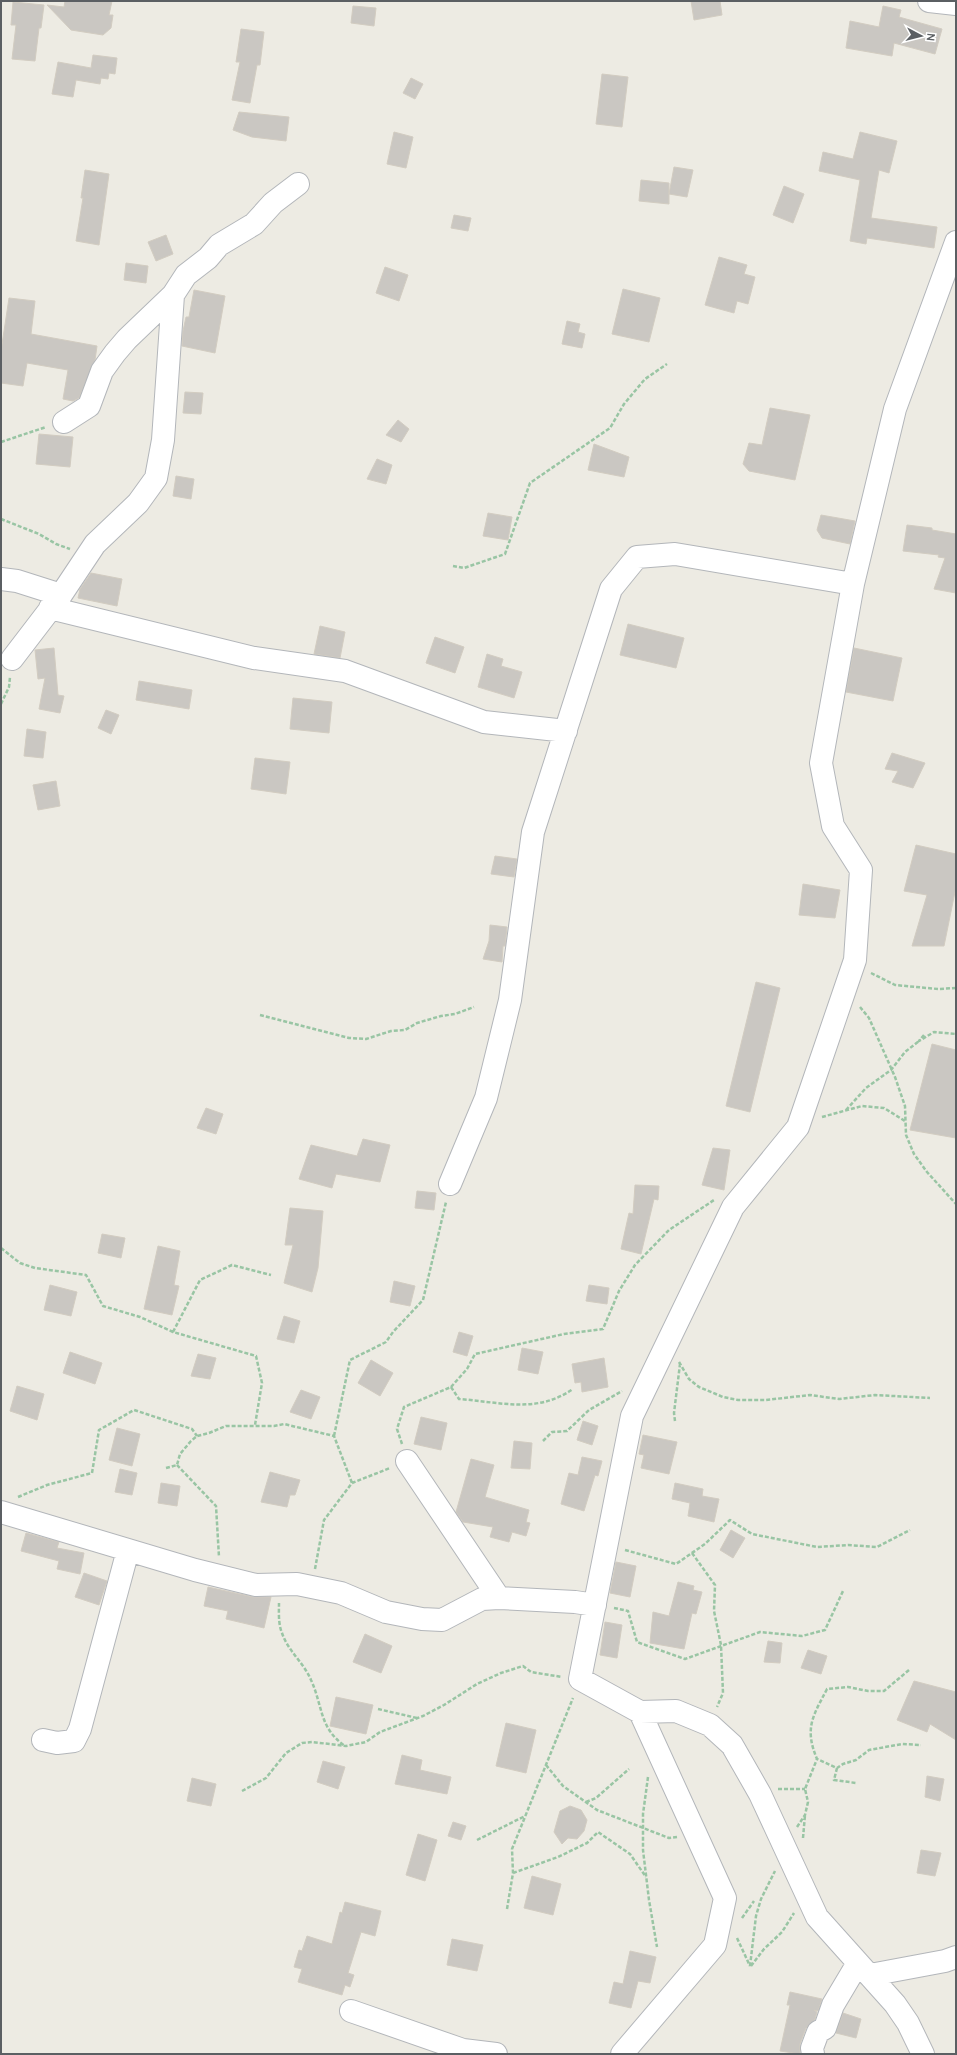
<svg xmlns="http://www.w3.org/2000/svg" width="957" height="2055" viewBox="0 0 957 2055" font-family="Overpass,sans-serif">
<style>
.building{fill:#cac7c2;stroke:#d2ccc1}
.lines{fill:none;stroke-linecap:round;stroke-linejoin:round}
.minor-casing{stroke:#b3b6ba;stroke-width:24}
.path{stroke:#99c5a4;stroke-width:2.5;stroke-dasharray:4 2;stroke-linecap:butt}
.minor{stroke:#fff;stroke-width:22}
</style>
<rect width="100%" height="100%" fill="#edebe3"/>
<path class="building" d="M65 1H112L109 15H113L111 28 103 35 71 30 47 5 64 7Z
M691 1H720L722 15 694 20Z
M13 2 44 5 41 28H39L35 61 12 59 16 25H11Z
M353 6 376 8 374 26 351 23Z
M883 6 901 10 899 17 942 29 935 54 894 43 892 56 846 48 850 21 879 27Z
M241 29 264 32 260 65H257L250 103 232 100 240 62H236Z
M93 55 117 58 115 74 109 73 108 79 101 78 100 84 76 80 73 97 52 94 58 62 91 68Z
M602 74 628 77 622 127 596 124Z
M411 78 423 84 415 99 403 93Z
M239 112 289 117 286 141 252 137 233 130Z
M394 132 413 137 406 168 387 164Z
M860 132 897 141 889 173 879 170 871 218 937 227 934 248 867 238 866 244 850 241 860 180 819 171 823 152 853 159Z
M674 167 693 170 687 197 669 194Z
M85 170 109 174 99 245 76 241 83 198H81Z
M641 180 669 183V204L639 201Z
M784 186 804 194 793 223 773 215Z
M454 215 471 218 468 231 451 228Z
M166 235 173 254 156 261 148 242Z
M719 257 747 265 744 274 755 277 748 304 737 301 734 313 705 305Z
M126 263 148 266 146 283 124 280Z
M385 267 408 275 399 301 376 293Z
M623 289 660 298 649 342 612 334Z
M194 290 225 296 215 353 182 346 183 331 186 317H189Z
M9 298 35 301 31 334 97 346 95 360 79 398 73 401 63 399 68 370 27 363 23 386 1 383V351Z
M567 321 580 324 578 332 585 334 582 348 562 344Z
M185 392 203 393 201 414 183 413Z
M770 408 810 415 795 480 749 471 743 464 749 443 762 445Z
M398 420 409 429 401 442 386 435Z
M39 434 73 437 70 467 36 464Z
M594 444 629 457 624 477 588 470Z
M377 459 392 465 386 484 367 479Z
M176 476 194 479 191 499 173 496Z
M488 513 512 517 508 540 483 536Z
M821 515 855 521 850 544 822 538 817 530Z
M907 525 932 528V530L956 534V593L934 589 945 558 938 557 939 555 903 551Z
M91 573 122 579 117 606 78 598 80 589Z
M628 624 684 638 676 668 620 655Z
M320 626 345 632 340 658 314 654Z
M435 637 464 647 455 673 426 663Z
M54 648 58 695 64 696 60 713 39 709 45 678 38 679 35 650Z
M854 648 902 658 893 701 846 692Z
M487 654 503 659 501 666 522 672 514 698 478 687Z
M139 681 192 690 189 709 136 700Z
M293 698 332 702 329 733 290 729Z
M106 710 119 715 111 734 98 728Z
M27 729 46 732 43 758 24 756Z
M892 753 925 763 913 788 892 782 898 771 885 769Z
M255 758 290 762 286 794 251 789Z
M56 781 60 806 38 810 33 785Z
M916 845 956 854V887L944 946H912L927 895 904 891Z
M495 856 517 859 514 877 491 874Z
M803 884 840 890 835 918 799 915Z
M490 925 507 927 505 946H503L502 962 483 959 489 941Z
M756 982 780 988 750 1112 726 1106Z
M932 1044 956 1050V1138L910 1130Z
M206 1108 223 1114 216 1134 197 1128Z
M363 1139 390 1145 380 1182 336 1174 332 1188 299 1179 311 1145 357 1156Z
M713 1148 730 1150 724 1190 702 1185Z
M635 1185 659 1186 658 1200 654 1199 641 1254 621 1249 629 1213 633 1214Z
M417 1191 436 1193 434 1210 415 1208Z
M290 1208 323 1211 318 1268 312 1292 284 1283 293 1245H285Z
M102 1234 125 1238 121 1258 98 1253Z
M158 1246 180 1251 174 1285 179 1286 172 1315 144 1309Z
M394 1281 415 1286 410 1306 390 1302Z
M50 1285 77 1292 71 1316 44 1310Z
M589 1285 609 1288 607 1304 586 1301Z
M284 1316 300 1321 294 1343 277 1339Z
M459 1332 473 1336 467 1356 453 1352Z
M522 1348 543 1352 538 1374 518 1370Z
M70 1352 102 1363 95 1384 63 1373Z
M198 1354 216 1358 210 1379 191 1376Z
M604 1358 608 1387 582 1392 581 1382 575 1383 572 1364Z
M371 1360 393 1373 380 1396 358 1383Z
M17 1386 44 1394 37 1420 10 1411Z
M301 1390 320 1397 311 1419 290 1412Z
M421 1417 447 1423 441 1450 414 1444Z
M583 1421 598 1426 592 1445 577 1440Z
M117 1428 140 1434 132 1466 109 1460Z
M643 1435 677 1442 669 1474 641 1468 644 1455 639 1454Z
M514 1441 532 1443 530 1469 511 1468Z
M582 1457 602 1461 598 1476 595 1475 584 1511 561 1504 569 1473 578 1475Z
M471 1459 494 1465 485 1497 529 1510 526 1522 530 1523 526 1536 512 1532 509 1542 490 1537 493 1527 463 1522 456 1512Z
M120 1469 137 1473 132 1495 115 1492Z
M270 1472 300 1480 295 1495H290L287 1507 261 1502Z
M161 1483 180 1486 177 1506 158 1503Z
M675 1483 703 1489 702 1496 719 1499 714 1522 688 1516 690 1503 672 1499Z
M731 1530 745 1538 733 1558 720 1550Z
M26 1533 59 1542 57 1548 84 1553 80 1574 57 1569 59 1561 21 1551Z
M616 1562 636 1566 630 1597 610 1593Z
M84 1573 107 1581 99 1605 75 1597Z
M678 1582 694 1586 693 1590 702 1592 696 1614 692 1613 684 1649 650 1643 653 1612 669 1616Z
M208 1587 253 1597H271L264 1628 226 1619 228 1611 204 1606Z
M605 1622 622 1625 617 1658 600 1655Z
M365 1634 392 1646 381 1673 353 1662Z
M768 1641 782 1643 780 1663 764 1662Z
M808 1650 827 1656 821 1674 801 1668Z
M914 1681 956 1692V1740L930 1724 927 1732 897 1720Z
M336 1697 373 1705 366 1734 330 1726Z
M506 1723 536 1730 526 1773 496 1766Z
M402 1755 422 1760 420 1770 451 1777 447 1794 395 1784Z
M323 1761 345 1767 338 1789 317 1782Z
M927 1776 944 1779 940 1801 925 1797Z
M192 1778 216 1784 211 1806 187 1801Z
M570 1806 581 1810 587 1820 584 1831 577 1839 568 1838 562 1844 554 1832 560 1811Z
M453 1822 466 1826 461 1840 448 1836Z
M418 1834 437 1840 425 1881 406 1875Z
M921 1850 941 1853 935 1876 917 1873Z
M532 1876 561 1884 553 1915 524 1908Z
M345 1902 381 1911 375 1936 361 1932 348 1973 354 1975 350 1987 345 1985 342 1995 298 1982 302 1969 294 1967 299 1950 302 1951 307 1936 332 1944 340 1912 342 1913Z
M452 1939 483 1945 477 1971 447 1965Z
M630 1951 656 1957 650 1983 638 1981 631 2008 609 2003 614 1982 623 1984Z
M790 1992 822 1999 818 2011 814 2010 817 2012 815 2019 806 2028 800 2044V2054L780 2051 790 2005H787Z
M843 2013 861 2019 856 2038 836 2033Z"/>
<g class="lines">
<g class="minor-casing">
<path id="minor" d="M929 1 956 4
M64 422 89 406 102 371 115 353 127 339 173 295 186 275 208 258 219 245 254 224 273 203 298 184
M1 579 17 581 61 595
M50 608 254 658 345 671 484 722 566 731
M12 659 61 595 95 544 138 503 156 478 163 440 173 295
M450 1184 486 1098 510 1000 533 832 611 589 637 557 675 554 853 584
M407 1461 499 1598
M1 1512 195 1570 256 1585 297 1584 341 1593 386 1612 422 1619 442 1620 482 1599 499 1598 575 1602 595 1605
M640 1712 676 1711 710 1725 732 1745 760 1794 817 1917 895 2004 908 2023 923 2054
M43 1740 57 1743 74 1741 80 1729 128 1550
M870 1975 945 1961 956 1957
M351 2011 463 2050 496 2054
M622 2054 715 1945 725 1898 640 1712 580 1679 632 1416 733 1207 798 1127 855 960 861 870 833 826 821 763 853 584 895 409 956 242
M813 2054 812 2048 818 2032 825 2028 833 2005 858 1963"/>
</g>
<path class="path" d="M1 442 46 427
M1 519 39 534 56 544 70 549
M453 566 464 568 505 554 530 483 610 428 624 404 645 379 667 364
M1 704 9 687 10 677
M871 973 895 985 938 989 956 988
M860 1007 869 1018 895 1077 905 1106 906 1135 914 1154 927 1172 956 1204
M260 1015 349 1038 366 1039 391 1031 405 1030 417 1023 441 1016 455 1014 474 1007
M924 1035 919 1041 934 1032 956 1034
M846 1110 866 1088 891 1070 905 1052 919 1041
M822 1117 862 1106 884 1108 905 1121
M1 1248 20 1263 35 1268 86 1275 103 1306 140 1317 173 1332 256 1356 262 1383 255 1425
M173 1332 200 1280 232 1265 271 1275
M679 1362 689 1379 699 1387 723 1397 738 1400H766L810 1395 839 1399 875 1395 930 1398
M451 1387 459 1399C500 1402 537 1414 573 1389
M675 1421 674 1413 680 1364
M334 1436 350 1360 386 1342 393 1332 423 1300 446 1202
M543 1441 552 1432 567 1431 589 1410 622 1391
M402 1444 397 1429 404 1407 451 1387 467 1369 475 1354 564 1334 603 1329 619 1291 635 1265 669 1230 714 1200
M177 1465 216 1506 219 1557
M166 1468 177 1465 180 1454 191 1441 197 1436 209 1433 226 1426H274L284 1424 334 1436 352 1483
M18 1497 47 1485 92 1473 99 1430 134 1410 192 1429 197 1436
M625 1550 676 1564 705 1544 730 1520 752 1534 817 1547 848 1545 877 1547 910 1530
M692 1553 715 1585 714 1611 721 1645 723 1693 717 1707
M315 1569 324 1520 352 1483 390 1468
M279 1603C279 1612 278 1623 282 1633 288 1651 304 1663 311 1680 323 1706 319 1728 345 1746
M614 1608 628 1611 637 1642 685 1659 760 1632 802 1636 825 1630 843 1591
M909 1670 884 1691H868L848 1687 827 1689C813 1716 804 1728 817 1759L837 1768 843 1764 856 1760 869 1750 902 1744 921 1745
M378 1709 417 1718
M546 1765 563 1786 597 1810 669 1838 677 1837
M837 1768 834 1780 856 1783
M648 1777 643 1814V1850L649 1900 657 1947
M778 1789H805
M242 1791 266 1778 286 1753 302 1743 312 1742 346 1746 366 1742 380 1732 423 1716 444 1705 477 1684 501 1673 523 1666 531 1672 562 1677
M586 1802 596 1798 629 1769
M797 1827 805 1815 808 1802 805 1789 817 1759
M803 1838 805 1815
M477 1840 525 1816
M513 1873 558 1857 587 1843 598 1832 630 1854 646 1877
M507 1909 513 1873 512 1849 573 1698
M742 1918 754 1901
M737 1938 750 1966
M750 1966 756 1916 761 1899 775 1871
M751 1966 764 1949 782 1932 794 1913"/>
<use href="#minor" class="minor"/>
</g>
<rect width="957" height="2055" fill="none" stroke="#5b5f63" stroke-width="4"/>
<g transform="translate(921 36) rotate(97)" stroke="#ffffff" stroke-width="3" paint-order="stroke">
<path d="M0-3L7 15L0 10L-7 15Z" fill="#5b5f63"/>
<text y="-6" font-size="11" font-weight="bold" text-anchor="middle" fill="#5b5f63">N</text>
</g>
</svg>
